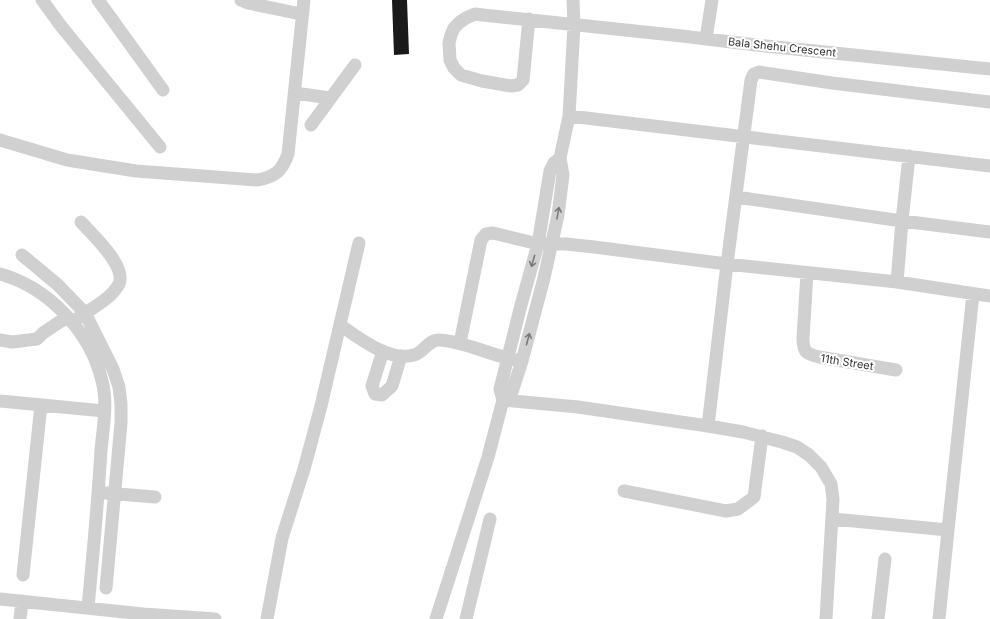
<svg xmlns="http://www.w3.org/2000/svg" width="990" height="619" viewBox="0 0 990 619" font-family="Inter,sans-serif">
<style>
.building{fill:#1a1a1a}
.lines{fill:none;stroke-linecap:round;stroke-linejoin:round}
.minor{stroke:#d0d0d0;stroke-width:13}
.oneway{stroke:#7a7a7a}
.labels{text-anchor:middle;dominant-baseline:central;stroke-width:4;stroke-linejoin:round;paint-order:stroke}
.street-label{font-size:11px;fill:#333;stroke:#fff}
</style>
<rect width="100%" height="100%" fill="#fff"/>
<path class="building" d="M392 0H407L409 54 394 55Z"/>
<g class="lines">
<path class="minor" d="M42 0 61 26 160 147
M98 0 163 90
M241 0 248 3 301 14
M529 19 523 80 518 85 511 86 482 81 461 75 454 68 450 60 449 43 451 35 454 28 460 22 466 18 475 14 483 15 682 36 756 45 990 69
M706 39 712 0
M295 93 330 98
M569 116 990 166
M311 125 355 65
M0 140 67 160 136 171 257 180C275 177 282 171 288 154L304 0
M736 197 902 221 990 232
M22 255 58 285 85 313 113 369 119 387 121 404V423L106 588
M807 273 803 338C803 352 806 354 819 357L896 370
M0 274C48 287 91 332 102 381 108 403 103 428 101 450 98 502 93 555 88 607
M897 282 902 221 909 156
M78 318C92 308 111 299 119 284 127 266 92 234 81 222
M340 325C359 338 389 362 414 355 424 353 428 339 440 340 466 342 490 355 516 360
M0 340 12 342 37 339 43 333 67 317
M460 343 481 240 486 234 493 233 538 244H566L594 247 727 264 897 282 990 296
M383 351 372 386 375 394 382 395 392 386 401 356
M503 400 578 407 708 426 743 432 782 442 797 447 809 455 821 467 831 484 833 499 826 619
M503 400 512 392 522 361 544 278 558 215 563 175 560 158 569 116 574 25 573 0
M0 401 104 411
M708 426 727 264 751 80 754 74 759 72 832 83 990 102
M624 491 726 511 738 509 754 497 762 436
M106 493 155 497
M833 519 948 530
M23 575 41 405
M0 599 143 614 215 619
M20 619 22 601
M267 619 282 538 304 469 321 406 359 243
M436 619 488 457 503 400 500 389 521 305 538 244 550 171 554 163 560 158
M466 619 490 519
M878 619 885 559
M939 619 948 530 973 294"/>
</g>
<defs><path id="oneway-shaft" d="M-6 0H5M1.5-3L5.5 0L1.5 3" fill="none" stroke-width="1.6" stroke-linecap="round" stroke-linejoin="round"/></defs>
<g class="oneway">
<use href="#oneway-shaft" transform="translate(558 213) rotate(-80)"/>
<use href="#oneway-shaft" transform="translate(533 261) rotate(106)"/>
<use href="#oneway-shaft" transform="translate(528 339) rotate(-75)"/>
</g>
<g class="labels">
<g class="street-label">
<text transform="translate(782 47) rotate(6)">Bala Shehu Crescent</text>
<text transform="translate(847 362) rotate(9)">11th Street</text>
</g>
</g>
</svg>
